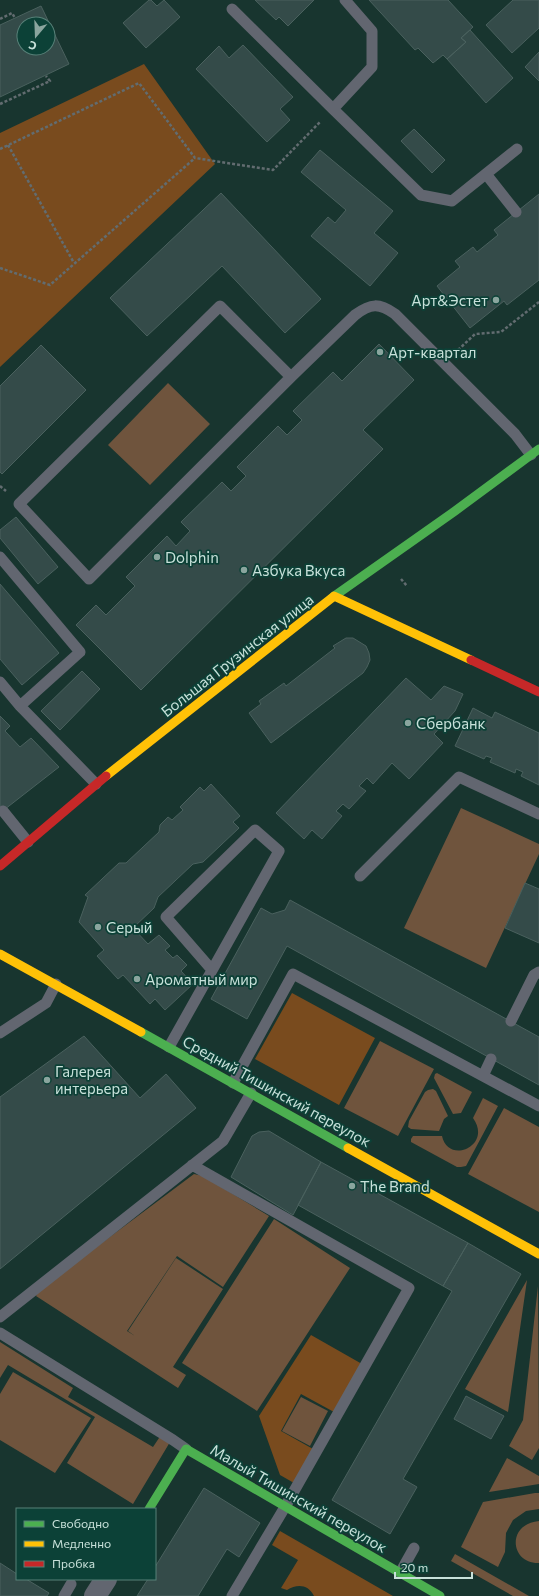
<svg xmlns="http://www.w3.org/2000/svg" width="539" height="1596" viewBox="0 0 539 1596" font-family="Commissioner,sans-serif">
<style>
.green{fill:#6f543d}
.forest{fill:#794b1e}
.building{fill:#344b49;stroke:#4a615e;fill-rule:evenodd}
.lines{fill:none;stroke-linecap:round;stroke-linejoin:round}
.path{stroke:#626c70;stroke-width:2.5;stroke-dasharray:3 2;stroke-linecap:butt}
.lane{stroke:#626670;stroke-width:11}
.street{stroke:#626670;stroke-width:22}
.fast{stroke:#4caf50;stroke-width:9}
.slow{stroke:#ffc107;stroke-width:9}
.jam{stroke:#c62828;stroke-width:9}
.poi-dot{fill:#8aa59e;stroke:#0c4137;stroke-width:1.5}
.labels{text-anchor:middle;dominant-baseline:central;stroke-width:3.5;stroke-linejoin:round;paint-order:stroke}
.poi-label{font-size:15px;fill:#c8e1da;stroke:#0c4137;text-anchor:start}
.street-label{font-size:15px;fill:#c8e1da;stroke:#0c4137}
</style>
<rect width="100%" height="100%" fill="#18352f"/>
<path class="green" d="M168 383 210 424 150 485 108 445Z
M461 808 539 844V854L486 968 404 928Z
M380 1041 434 1069 398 1136 344 1108Z
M437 1073 472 1092 461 1113 453 1114 434 1078 435 1074Z
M433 1089 436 1091 448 1116 444 1119 439 1131 411 1129 408 1127 409 1121 425 1092 428 1090Z
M483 1098 498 1106 466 1166 461 1167H457L411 1142V1139L413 1136H442C448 1165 493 1146 473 1118Z
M504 1108 539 1127V1212L468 1174Z
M194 1174 203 1176 269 1216 223 1287 177 1256 127 1331 135 1336 128 1331 176 1258 223 1289 173 1367 186 1375 178 1388 36 1296 39 1290Z
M274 1219 350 1268 257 1411 182 1363Z
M527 1280 508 1412 465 1389Z
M538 1286 539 1448 532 1460 509 1446 523 1420Z
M0 1342 73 1388 68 1397 153 1447 161 1435 170 1442 133 1504 67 1463 95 1417 8 1365 0 1378Z
M13 1372 91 1418 55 1473 0 1440V1394Z
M301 1397 328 1411 310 1446 282 1431Z
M507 1458 539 1476V1484L489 1492Z
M535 1493H539V1509L526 1511 513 1520 506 1533 505 1552 498 1567 461 1547 483 1502Z
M539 1521V1563C510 1564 506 1524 539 1521Z
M455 1554 529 1596H513L451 1561Z"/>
<path class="forest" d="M144 64 215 164 0 367V133Z
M292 993 375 1038 339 1105 255 1059Z
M311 1335 362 1364 334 1412 301 1394 281 1431 313 1449 294 1483 280 1475 259 1416Z
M280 1531 393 1596H314C308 1584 297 1584 287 1590L281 1588 298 1560 272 1545Z"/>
<path class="building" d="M149 0H151L157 6 164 0 180 17 146 48 123 23Z
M255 0H314L288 26 279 17 276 20Z
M369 0H448L473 27 461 38 466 42 447 59 443 55 433 63 418 48 415 50Z
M513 0H539V28L512 53 486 25Z
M41 6 69 64 0 97V25ZM24 24H48V48H24Z
M470 30 513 78 486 103 447 59 466 42 461 38Z
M243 45 293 97 280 109 290 120 267 142 196 69 219 46 229 58Z
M539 52V81L525 67Z
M414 129 445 160 432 173 401 141Z
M320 150 393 211 374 233 398 253 370 286 311 236 328 217 335 223 346 210 301 172Z
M221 193 321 299 285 333 222 266 147 336 110 298Z
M539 194V280L507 305 504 301 470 328 437 286 460 267 455 261 473 247 477 252 498 235 494 230Z
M379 344 414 380 363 430 383 449 141 690 76 625 96 605 106 615 135 586 126 577 167 536 176 546 190 531 181 522 222 482 231 491 246 476 237 467 278 426 287 435 302 420 293 411 333 372 342 381Z
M41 345 86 390 2 474 0 472V386Z
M16 517 58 567 38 584 0 538V530Z
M0 584 59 653 22 685 0 659Z
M346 638H353L366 646 369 653 370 660 367 667 363 673 271 743 249 713 261 704 259 701 284 683 286 686 335 648 333 646Z
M82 671 100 689 60 730 41 711Z
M406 678 431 700 444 686 463 694 455 711 434 734 443 743 409 779 392 763 373 784 367 778 359 786 366 791 349 809 343 804 336 811 342 816 322 839 312 830 304 839 276 813Z
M473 708 492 718 495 712 539 733V785L521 776 523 772 516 769 515 773 490 762 492 758 486 756 484 759 455 746Z
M0 716 10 726 5 731 20 747 31 738 59 767 0 813Z
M211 784 240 816 233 822 239 828 203 862 193 864 158 897 154 908 133 928 148 944 159 935 170 946 165 950 173 958 177 955 187 965 181 971 193 984 165 1010 155 999 150 1004 123 975 118 979 97 956 104 950 79 922 88 897 85 895 119 863H126L159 832 160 825 168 817 172 820 183 810 180 807 200 787 204 791Z
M525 883 539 889V943L505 928Z
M290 900 539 1037V1085L287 946 247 1019 211 999 261 908 272 914 285 910Z
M84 1036 140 1098 166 1074 196 1108 0 1269V1097Z
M269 1131 321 1162 293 1215 231 1177 252 1136 259 1132Z
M321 1162 468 1243 443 1286 298 1205Z
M468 1243 521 1274 403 1479 417 1487 390 1534 332 1500 452 1291 443 1286Z
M466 1396 504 1416 491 1439 454 1419Z
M204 1488 260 1523 239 1557 227 1549 198 1596H137L148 1579H155V1567Z
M0 1563 17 1574V1579H26L49 1593 47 1596H0Z"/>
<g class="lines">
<path class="path" d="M0 19 12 13 15 18
M0 104 50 81 46 76
M8 145 74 263
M0 149 139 83 195 158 273 170 320 122
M0 268 50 285 195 158
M458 350 475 334 501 332 539 302
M0 486 6 491
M401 579 407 586"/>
<path class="lane" d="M345 0 372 31V67L333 109 421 195 452 201 517 149
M232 9 333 109
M486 174 516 212
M220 306 291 377 89 579 19 504Z
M291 377 355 315C371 303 379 303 395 314L515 434 531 455
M0 557 80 652 20 706
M0 682 20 706 96 784
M3 811 28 842
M360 876 459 777 539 814
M511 1021 534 975 539 972
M0 1033 46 1003 56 984
M169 1047 279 851 255 830 166 917 212 970
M483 1076 491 1059
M233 1083 293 974 539 1106
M192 1165 409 1288 285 1507 232 1596
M0 1317 223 1141 251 1093
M0 1333 173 1440 186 1449
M400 1573 414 1548
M64 1596 71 1584"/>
<path class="street" d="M95 1596 106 1579"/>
<path class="fast" d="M333 597 455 511 539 449
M141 1032 348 1148
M149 1509 186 1449 440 1596"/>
<path class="slow" d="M334 596 471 660
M106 776 333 597
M0 954 141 1032
M348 1148 539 1254"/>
<path class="jam" d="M471 660 539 692
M0 866 106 776"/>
</g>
<g class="poi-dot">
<circle cx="496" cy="300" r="4"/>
<circle cx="380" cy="352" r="4"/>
<circle cx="157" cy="557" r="4"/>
<circle cx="244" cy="570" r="4"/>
<circle cx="408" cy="723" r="4"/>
<circle cx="98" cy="927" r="4"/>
<circle cx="137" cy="979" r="4"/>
<circle cx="47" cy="1080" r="4"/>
<circle cx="352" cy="1186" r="4"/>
</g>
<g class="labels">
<g class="poi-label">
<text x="488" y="300" text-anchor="end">Арт&amp;Эстет</text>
<text x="388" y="352">Арт-квартал</text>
<text x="165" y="557">Dolphin</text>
<text x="252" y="570">Азбука Вкуса</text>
<text x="416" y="723">Сбербанк</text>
<text x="106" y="927">Серый</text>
<text x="145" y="979">Ароматный мир</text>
<text x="55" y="1071">Галерея<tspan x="55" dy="17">интерьера</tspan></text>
<text x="360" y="1186">The Brand</text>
</g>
<g class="street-label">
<text transform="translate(237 655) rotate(-38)">Большая Грузинская улица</text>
<text transform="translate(277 1091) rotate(29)">Средний Тишинский переулок</text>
<text transform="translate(299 1498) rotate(30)">Малый Тишинский переулок</text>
</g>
</g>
<rect x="16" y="1508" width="140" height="72" fill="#0c4137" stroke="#578178"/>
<rect x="24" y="1521" width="20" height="6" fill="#4caf50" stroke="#578178"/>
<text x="52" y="1528" font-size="12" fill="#c8e1da">Свободно</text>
<rect x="24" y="1541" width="20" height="6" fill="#ffc107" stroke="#578178"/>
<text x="52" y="1548" font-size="12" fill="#c8e1da">Медленно</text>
<rect x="24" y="1561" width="20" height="6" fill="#c62828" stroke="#578178"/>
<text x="52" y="1568" font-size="12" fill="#c8e1da">Пробка</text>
<g transform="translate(36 36) rotate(199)"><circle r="19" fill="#0c4137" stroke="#578178"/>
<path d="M0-3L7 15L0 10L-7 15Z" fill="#8aa59e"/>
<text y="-6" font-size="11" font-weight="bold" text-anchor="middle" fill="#c8e1da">С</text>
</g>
<path d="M395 1572v6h77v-6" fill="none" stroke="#c8e1da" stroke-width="2"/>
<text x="401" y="1572" font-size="12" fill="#c8e1da" stroke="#0c4137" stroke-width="3" paint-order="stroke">20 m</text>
</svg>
